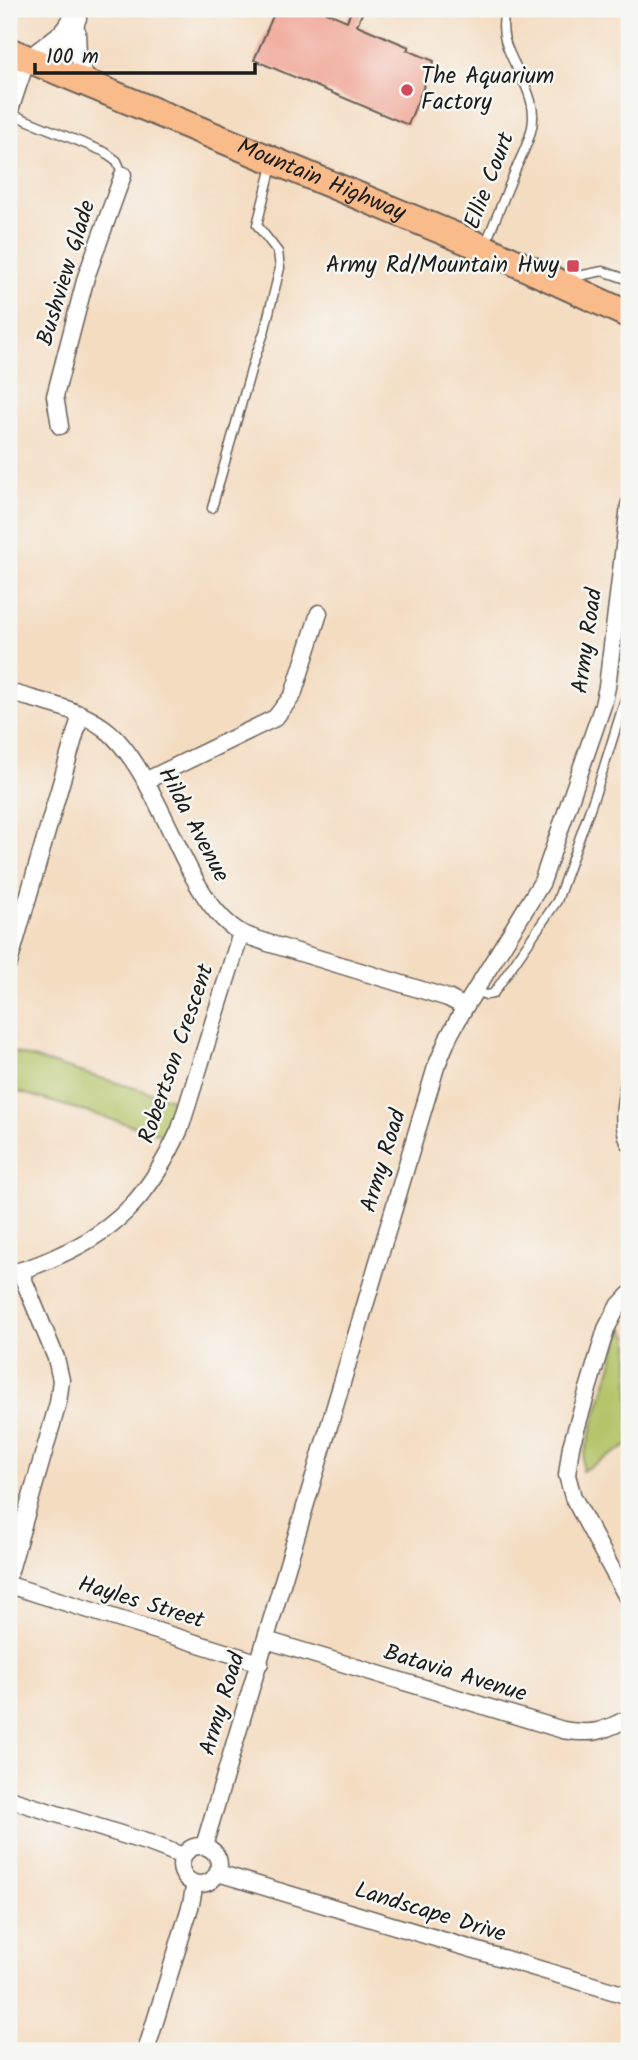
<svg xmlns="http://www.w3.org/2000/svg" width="638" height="2060" viewBox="0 0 638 2060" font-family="Kalam,sans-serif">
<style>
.green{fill:#b2c265;stroke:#676f40;stroke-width:2}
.building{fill:#f09f8e}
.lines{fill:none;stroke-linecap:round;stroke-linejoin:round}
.service-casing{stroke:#685f56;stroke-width:11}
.minor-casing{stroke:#685f56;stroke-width:19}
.primary-casing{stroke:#685f56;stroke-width:30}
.service{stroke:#fff;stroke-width:8}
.minor{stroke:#fff;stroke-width:16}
.primary{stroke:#fabb8b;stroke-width:26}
.poi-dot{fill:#d1495b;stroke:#f6f6f2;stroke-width:2.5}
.labels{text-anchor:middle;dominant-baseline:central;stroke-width:5;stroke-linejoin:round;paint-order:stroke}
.poi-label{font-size:23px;fill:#1c1c1c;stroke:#f6f6f2;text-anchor:start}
.street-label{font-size:23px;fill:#1c1c1c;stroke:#f6f6f2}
</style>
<rect width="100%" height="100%" fill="#f6f6f2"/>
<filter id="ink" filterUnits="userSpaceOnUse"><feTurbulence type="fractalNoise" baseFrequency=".0143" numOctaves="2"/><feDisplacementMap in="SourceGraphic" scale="14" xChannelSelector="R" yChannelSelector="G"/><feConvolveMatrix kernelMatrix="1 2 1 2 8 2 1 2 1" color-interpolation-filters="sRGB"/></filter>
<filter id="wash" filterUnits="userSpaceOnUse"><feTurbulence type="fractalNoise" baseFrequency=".00686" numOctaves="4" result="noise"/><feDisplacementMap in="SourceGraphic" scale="28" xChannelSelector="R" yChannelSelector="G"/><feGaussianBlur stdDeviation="1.57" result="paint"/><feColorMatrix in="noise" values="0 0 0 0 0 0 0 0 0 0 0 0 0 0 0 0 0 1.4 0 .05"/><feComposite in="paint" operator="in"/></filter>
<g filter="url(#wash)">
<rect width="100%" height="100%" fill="#f4dcc1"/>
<path class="green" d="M9 1051 175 1100 164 1135 9 1089Z
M623 1327 629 1338V1445L582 1471 583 1459Z"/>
<g id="blocks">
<path class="building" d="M276 9H319L347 21 352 9H364L357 25 409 47 407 50 434 61 408 125 254 60Z"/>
</g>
</g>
<g filter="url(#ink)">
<use href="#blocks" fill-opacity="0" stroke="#685f56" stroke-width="2"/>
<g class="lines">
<g class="service-casing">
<path id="service" d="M9 113 105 152 117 161 123 175
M485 245C495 221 505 195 515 171 522 154 534 133 533 115 532 77 492 48 506 9
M568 278 603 271 629 280
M212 508 253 363 264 333 280 268 278 252 257 225 272 166
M475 991 486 995 493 994 557 901 597 789 628 690 629 676"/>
</g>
<g class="minor-casing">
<path id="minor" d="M77 31 78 54 87 83
M57 71 78 18
M9 113 27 59 62 32 79 9
M60 426 55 396 86 277 123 175
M9 692C41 702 77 708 104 728 142 756 170 835 194 878 205 898 219 919 238 931 247 937 258 939 268 943L448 998 465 1007
M145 781 275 718 293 695 319 613
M9 963 81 714
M629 1082C625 1102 621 1123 629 1142
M9 1273C27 1270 43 1263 60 1255 121 1228 153 1189 180 1129L241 933
M629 1295 617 1308 606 1329 571 1446 567 1475 573 1497 629 1601
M9 1574 58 1403 61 1380 56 1358 20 1271
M9 1585 260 1663
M266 1640 563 1730C594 1735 601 1732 629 1718
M9 1799 152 1844 183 1856
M181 1865a19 19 0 1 1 38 0a19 19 0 1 1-38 0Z
M204 1846 436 1067 449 1036 465 1007 542 882 603 705 607 687 629 505
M218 1873 629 1996
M146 2051 191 1904 195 1883"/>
</g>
<g class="primary-casing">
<g id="primary">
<path id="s1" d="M9 51 484 248 629 315"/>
</g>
</g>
<use href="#service" class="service"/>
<use href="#minor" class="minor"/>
<use href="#primary" class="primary"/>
</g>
</g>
<g class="poi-dot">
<circle cx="407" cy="90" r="7"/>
<rect x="566" y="259" width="14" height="14" rx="3.5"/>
</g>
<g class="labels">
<g class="poi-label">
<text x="421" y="77">The Aquarium<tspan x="421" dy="26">Factory</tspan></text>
<text x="559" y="266" text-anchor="end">Army Rd/Mountain Hwy</text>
</g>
<g class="street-label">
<text stroke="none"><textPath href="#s1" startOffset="338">Mountain Highway</textPath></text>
<text transform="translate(490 181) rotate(-69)">Ellie Court</text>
<text transform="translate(67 273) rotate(-73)">Bushview Glade</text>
<text transform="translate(588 641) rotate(-82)">Army Road</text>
<text transform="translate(193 825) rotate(62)">Hilda Avenue</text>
<text transform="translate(177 1054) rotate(-71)">Robertson Crescent</text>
<text transform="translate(384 1161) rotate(-73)">Army Road</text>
<text transform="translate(141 1603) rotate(17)">Hayles Street</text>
<text transform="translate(455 1674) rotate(17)">Batavia Avenue</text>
<text transform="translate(223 1704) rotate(-73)">Army Road</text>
<text transform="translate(430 1913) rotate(17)">Landscape Drive</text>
</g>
</g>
<rect width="638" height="2060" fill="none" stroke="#f6f6f2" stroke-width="35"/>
<path d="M35 63v10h220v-10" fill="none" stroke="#1c1c1c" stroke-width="3.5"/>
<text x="46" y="63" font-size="21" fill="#1c1c1c" stroke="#f6f6f2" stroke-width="5" paint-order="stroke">100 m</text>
</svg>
